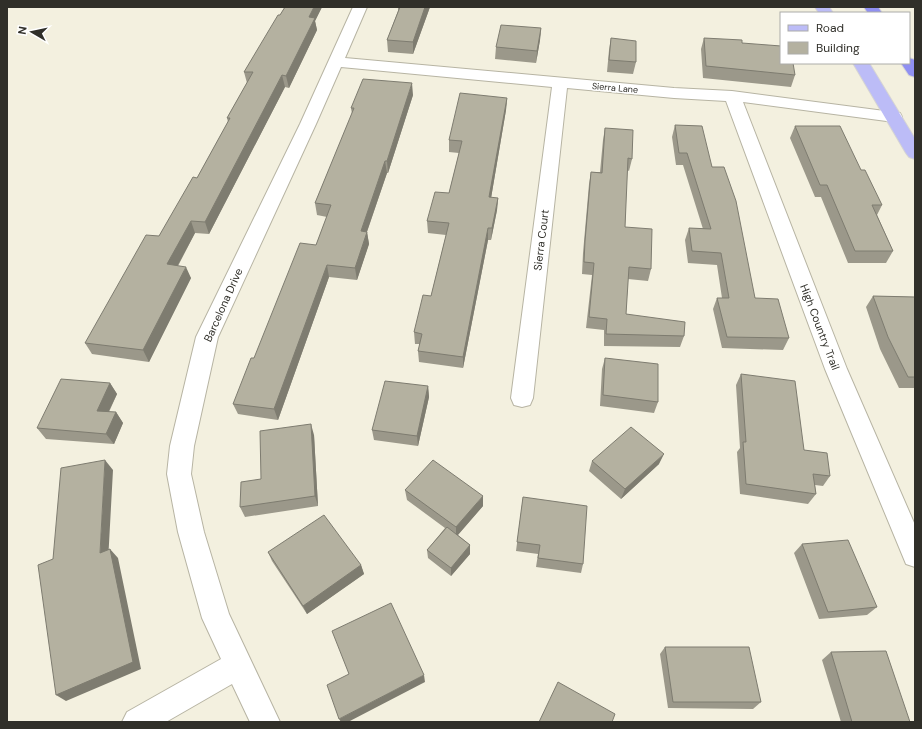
<svg xmlns="http://www.w3.org/2000/svg" width="922" height="729" viewBox="0 0 922 729" font-family="'DM Sans',sans-serif">
<style>
.lines{fill:none;stroke-linecap:round;stroke-linejoin:round}
.minor-casing{stroke:#b7b4a3;stroke-width:2}
.major-casing{stroke:#d6d5d4;stroke-width:2}
.highway-casing{stroke:#d6d5d4;stroke-width:2}
.minor{fill:#fff;fill-rule:evenodd}
.major{fill:#bcbcf7;fill-rule:evenodd}
.highway{fill:#9090f2;fill-rule:evenodd}
.wall{fill:#9b988a}
.shaded-wall{fill:#7e7c70}
.building{fill:#b4b1a0;stroke:#7e7c70}
.labels{text-anchor:middle;dominant-baseline:central;stroke-width:3;stroke-linejoin:round;paint-order:stroke}
.far-street-label{font-size:9px;fill:#302f29;stroke:#fff}
.street-label{font-size:11px;fill:#302f29;stroke:#fff}
</style>
<rect width="100%" height="100%" fill="#f3f0df"/>
<g class="lines">
<g class="minor-casing">
<path id="minor" d="M353 7H367L345 58 674 88 732 91 900 113 902 117 900 121 894 122 743 102 847 369 915 525V567L906 564 825 369 726 101 674 98 567 88 533 398 530 405 522 407 514 405 511 398 552 87 341 67 316 124 218 337 194 446 191 474 204 532 229 614 280 722H250L232 684 166 722H122L127 712 221 659 202 618 178 532 167 474 170 446 196 337 300 124Z"/>
</g>
<g class="major-casing">
<path id="major" d="M815 7H829L833 13H819Z
M853 63H869L915 139V159L909 157 906 153Z"/>
</g>
<g class="highway-casing">
<path id="highway" d="M864 7H878L882 13H868Z
M909 58 915 60V77L909 75 901 63H909Z"/>
</g>
<use href="#minor" class="minor"/>
<use href="#major" class="major"/>
<use href="#highway" class="highway"/>
</g>
<path class="wall" d="M285 7H322L315 21 317 30 289 88 285 87 209 234 195 233 178 266 191 278 149 362 92 354 85 343 159 236 197 178 228 122 227 118 247 83 244 72Z
M398 7H430L413 54 388 52 387 40 398 11Z
M541 28 540 40 536 63 495 59 496 47Z
M611 38 636 62 633 74 607 72 609 50Z
M704 38 742 43 795 75 791 87 703 78 701 49Z
M413 95 388 173H387L367 232 369 244 357 280 329 277 278 420 238 414 233 404 254 358 316 245 327 217 317 215 315 203 352 114 351 108Z
M507 98 506 110 491 198H498L497 210 491 240H488L463 368 419 362 418 351 420 344H415L414 332 431 296 446 235 428 233 427 221 449 193 459 153 449 152V140Z
M675 125 712 167 755 298 789 338 783 350 722 348 713 309 717 298H722L717 265 688 263 685 240 689 228 703 229 683 165H676L672 137Z
M795 126 861 170 882 205 877 215 893 251 886 263H848L821 197H815L790 138Z
M605 128 632 159 629 171 627 170 625 227 651 269 648 281 628 279 626 314 684 336 680 347 604 346V330L586 328 592 275 582 274 583 253 589 184 591 172H600L603 140Z
M873 296 915 297V388H899L880 349 866 307Z
M605 358 658 402 654 413 600 406 602 369Z
M741 374 804 450 830 476 823 486 815 485 816 494 808 504 740 494 737 452 740 448 736 385Z
M110 383 117 394 109 412H116L123 423 114 444 46 439 37 428Z
M428 386 429 397 418 446 374 440 372 430Z
M314 435 318 506 245 517 240 507 261 479Z
M592 461 659 464 621 499 589 471Z
M405 490 483 506 458 535 470 545V554L451 576 428 558 427 550 445 528 407 500Z
M523 497 583 564 581 573 536 567 538 554 516 551Z
M802 544 877 607 867 615 819 619 794 553Z
M268 552 361 565 364 574 307 614 272 561Z
M665 647 761 702 753 709 668 708 660 654Z
M831 652 910 722H841L822 660Z"/>
<path class="shaded-wall" d="M314 7H322L315 21 317 30 289 88 286 76 309 17Z
M425 7H430L413 54V42Z
M541 28 540 40 536 63 537 51Z
M282 75 285 87 209 234 205 222Z
M412 83 413 95 388 173 387 161Z
M507 98 506 110 489 210V197Z
M385 161 387 173 363 243 361 231Z
M498 198 497 210 491 240 492 228Z
M191 221 195 233 172 276 167 264Z
M488 228V240L463 368V357Z
M367 232 369 244 357 280 355 268Z
M327 265 329 277 278 420 274 409Z
M186 267 191 278 149 362 143 350Z
M110 383 117 394 104 421 97 411Z
M428 386 429 397 418 446 417 436Z
M116 412 123 423 114 444 106 434Z
M311 424 314 435 318 506 315 496Z
M664 454 659 464 621 499 625 489Z
M105 460 113 470 108 562 100 553Z
M483 496V506L456 537V527Z
M470 545V554L451 576V568Z
M110 549 118 558 141 669 66 701 56 695Z
M361 565 364 574 307 614 303 606Z
M424 675 425 682 348 722H341L339 719Z"/>
<path class="building" d="M285 7H314L309 17 315 18 286 76 282 75 205 222 191 221 167 264 186 267 143 350 85 343 146 235 159 236 193 177 197 178 230 118H227L253 72H244L278 15H280Z
M400 7H425L413 42 387 40Z
M501 25 541 28 537 51 496 47Z
M611 38 636 41V62L609 60Z
M704 38 742 40V43L781 46V63H793L795 75 706 66Z
M363 79 412 83 387 161H385L361 231 367 232 355 268 327 265 274 409 233 404 251 358H254L300 243 316 245 331 205 315 203 354 108H351Z
M460 93 507 98 489 197 498 198 492 228H488L463 357 418 351 422 334 414 332 423 295 431 296 449 223 427 221 435 192 449 193 462 141 449 140Z
M675 125 702 126 712 167H724L736 201 755 298 778 299 789 338 727 337 717 298H729L721 253 692 251 689 228 711 229 687 153H679Z
M795 126H840L861 170H865L882 205H872L893 251H855L827 185H820Z
M605 128 633 130 632 159 628 158 625 227 652 229 651 269 629 267 626 314 685 322 684 336 606 334 607 319 589 317 594 263 584 262 585 241 591 172 602 173Z
M873 296 915 297V377H908L888 337Z
M605 358 658 364V402L603 395Z
M741 374 795 381 804 450 827 453 830 476 813 474 816 494 746 484 743 442H746Z
M61 379 110 383 97 411 116 412 106 434 37 428Z
M385 381 428 386 417 436 372 430Z
M311 424 315 496 240 507 241 482 261 479 260 431Z
M631 427 664 454 625 489 592 461Z
M105 460 100 553 110 549 133 662 56 695 38 565 53 559 61 468Z
M433 460 483 496 456 527 405 490Z
M523 497 587 506 583 564 538 558 540 545 517 542Z
M324 515 361 565 303 606 268 552Z
M447 527 470 545 451 568 427 550Z
M848 540 877 607 828 612 802 544Z
M391 603 424 675 339 719 327 685 349 674 332 631Z
M665 647H749L761 702H673Z
M886 651 910 722H852L831 652Z
M558 682 615 714 612 722H539Z"/>
<g class="labels">
<g class="far-street-label">
<text transform="translate(615 88) rotate(5)">Sierra Lane</text>
</g>
<g class="street-label">
<text transform="translate(541 240) rotate(-83)">Sierra Court</text>
<text transform="translate(223 305) rotate(-66)">Barcelona Drive</text>
<text transform="translate(820 327) rotate(69)">High Country Trail</text>
</g>
</g>
<rect width="922" height="729" fill="none" stroke="#302f29" stroke-width="16"/>
<rect x="780" y="12" width="130" height="52" fill="#ffffff" stroke="#acaca9"/>
<rect x="788" y="25" width="20" height="6" fill="#bcbcf7" stroke="#acaca9"/>
<text x="816" y="32" font-size="12" fill="#302f29">Road</text>
<rect x="788" y="42" width="20" height="12" fill="#b4b1a0" stroke="#acaca9"/>
<text x="816" y="52" font-size="12" fill="#302f29">Building</text>
<g transform="translate(32 32) rotate(279)" stroke="#ffffff" stroke-width="3" paint-order="stroke">
<path d="M0-3L7 15L0 10L-7 15Z" fill="#302f29"/>
<text y="-6" font-size="11" font-weight="bold" text-anchor="middle" fill="#302f29">N</text>
</g>
</svg>
